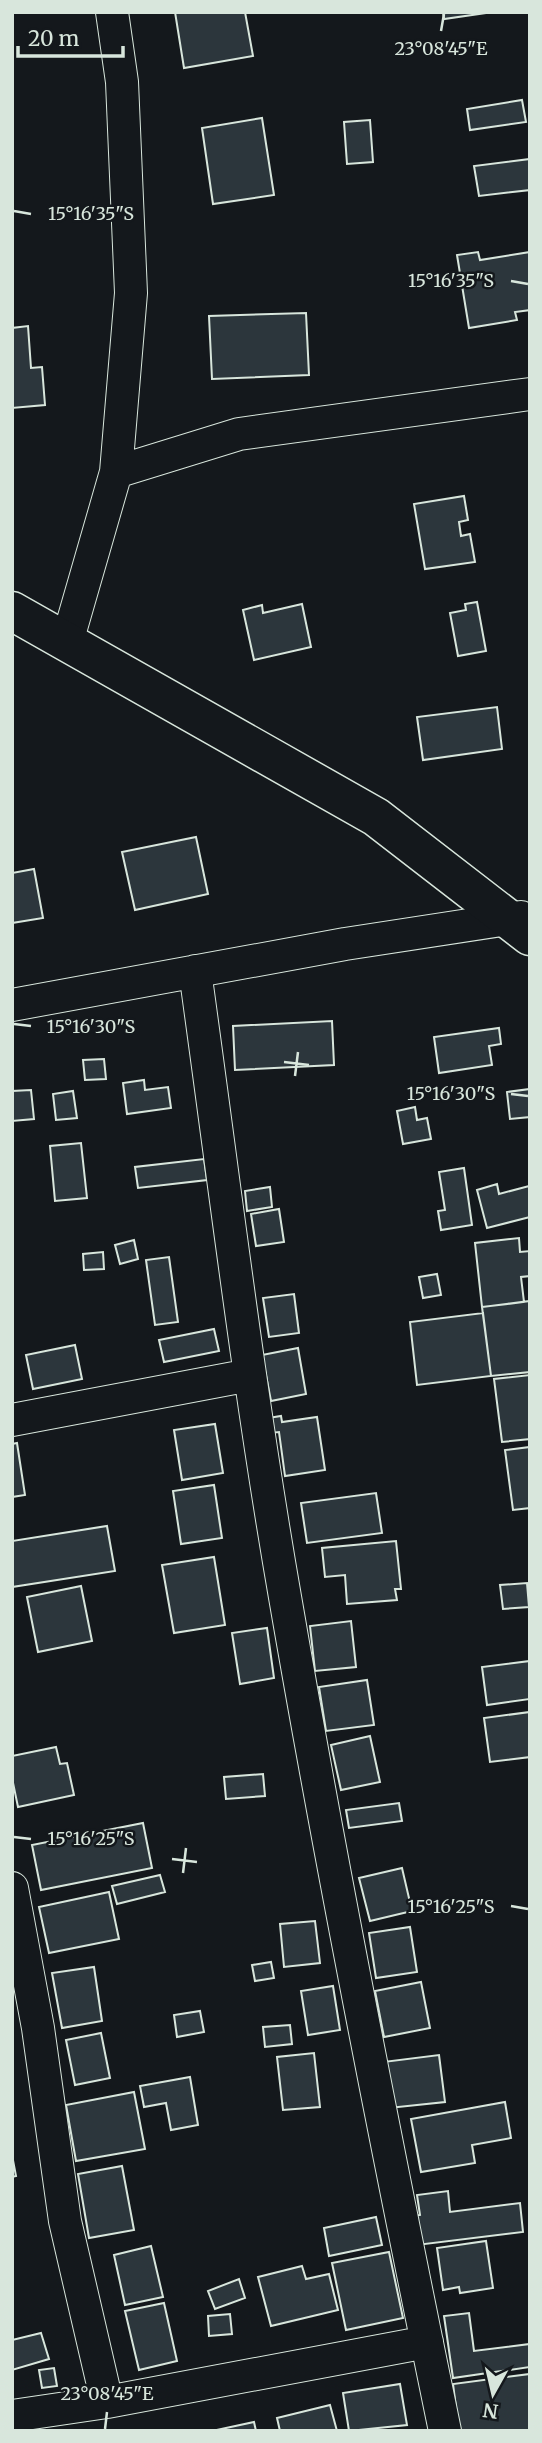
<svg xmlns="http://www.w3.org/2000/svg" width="542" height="2443" viewBox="0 0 542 2443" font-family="Merriweather,serif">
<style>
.building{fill:#2c363c;stroke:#d8e6dc;stroke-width:2}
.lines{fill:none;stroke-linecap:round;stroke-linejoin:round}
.street-casing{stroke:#d8e6dc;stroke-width:34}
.secondary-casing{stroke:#d8e6dc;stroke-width:41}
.street{stroke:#14181c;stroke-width:32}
.secondary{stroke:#14181c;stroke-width:38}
.ticks{fill:none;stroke:#d8e6dc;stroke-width:2.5}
.ticks-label{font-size:18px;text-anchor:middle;fill:#d8e6dc;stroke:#14181c;stroke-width:5;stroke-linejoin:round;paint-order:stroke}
</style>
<rect width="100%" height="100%" fill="#14181c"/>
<path class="building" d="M175 12H245L253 56 184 68Z
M443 12H493L444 19Z
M522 100 526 122 470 130 467 109Z
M262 118 274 195 213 204 202 128Z
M370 120 373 162 347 164 344 122Z
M530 159V190L479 196 474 166Z
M478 252 480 260 530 252V310L515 312 517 320 469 328 457 255Z
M306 313 309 375 212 379 209 316Z
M28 326 31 368 42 367 45 405 12 408V328Z
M464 496 468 520 459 522 461 536 470 534 475 562 425 569 414 504Z
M477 602 486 651 458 656 450 613 466 610 465 604Z
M302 604 311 647 254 660 243 610 262 605 263 613Z
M497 707 502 749 423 760 417 717Z
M196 837 208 894 135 910 122 852Z
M34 869 43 918 12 923V873Z
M332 1021 334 1065 235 1070 233 1026Z
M499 1028 501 1044 489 1046 492 1065 439 1073 434 1037Z
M104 1059 106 1079 85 1080 83 1060Z
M144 1080 145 1090 168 1087 171 1108 127 1114 123 1083Z
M530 1089V1117L510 1119 507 1092Z
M31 1090 34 1119 12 1121V1091Z
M73 1091 77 1118 56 1120 53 1094Z
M415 1107 417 1120 427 1118 431 1139 403 1144 397 1111Z
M81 1143 87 1198 55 1201 50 1146Z
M204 1159 207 1180 138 1188 135 1167Z
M464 1168 472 1225 441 1230 438 1211 445 1210 439 1172Z
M497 1184 499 1194 529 1186 530 1217 487 1228 477 1190Z
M270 1187 272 1207 247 1211 245 1191Z
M279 1209 284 1242 256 1246 251 1214Z
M519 1238 520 1252 530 1251V1276L521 1277 524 1302 482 1307 475 1243Z
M134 1240 138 1259 120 1264 115 1245Z
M103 1252 104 1269 84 1270 83 1254Z
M169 1257 178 1322 155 1325 146 1260Z
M437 1274 441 1295 423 1298 419 1277Z
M294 1294 299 1333 269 1337 263 1298Z
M530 1301V1372L491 1376 482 1307Z
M483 1313 491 1376 417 1385 410 1322Z
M214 1329 219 1351 164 1362 159 1340Z
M75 1345 82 1379 33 1389 26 1355Z
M298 1348 306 1394 271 1401 262 1355Z
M530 1375V1439L502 1442 494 1379Z
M281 1416 282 1422 317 1417 325 1470 285 1476 279 1432 270 1433 268 1418Z
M215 1424 223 1473 182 1480 174 1430Z
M17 1443 25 1495 12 1497V1444Z
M530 1447V1508L513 1510 505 1450Z
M214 1485 222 1538 181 1544 173 1491Z
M376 1493 382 1533 307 1543 301 1503Z
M107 1526 115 1571 12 1587V1541Z
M396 1541 401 1589H395L397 1600 347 1604 345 1575 325 1577 322 1548Z
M214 1557 225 1625 174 1633 162 1565Z
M527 1583 529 1607 503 1609 500 1585Z
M81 1586 92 1641 38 1652 27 1597Z
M351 1621 356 1667 315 1671 310 1626Z
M267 1628 274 1678 240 1684 232 1633Z
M530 1661V1699L487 1705 482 1667Z
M367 1680 374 1725 326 1731 319 1687Z
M530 1712V1757L490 1762 484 1718Z
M370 1736 380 1782 341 1790 331 1745Z
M56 1747 60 1764 67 1763 74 1795 18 1807 12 1778V1756Z
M263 1774 265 1796 226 1799 224 1777Z
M399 1803 402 1821 349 1828 346 1810Z
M143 1823 152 1868 41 1890 32 1845Z
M402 1868 412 1911 370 1921 359 1878Z
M160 1875 165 1892 117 1904 112 1886Z
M109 1892 119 1939 49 1953 39 1907Z
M315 1921 320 1963 284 1967 280 1924Z
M410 1927 417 1972 376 1978 369 1933Z
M271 1962 274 1978 255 1981 252 1965Z
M94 1967 102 2021 62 2028 52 1973Z
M421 1982 430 2028 384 2037 375 1991Z
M333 1986 340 2030 308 2035 301 1991Z
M200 2011 204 2032 177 2037 174 2015Z
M290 2025 292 2044 265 2047 263 2027Z
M101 2033 110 2078 75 2085 66 2040Z
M314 2053 320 2107 283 2110 277 2057Z
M439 2055 445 2102 389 2108 383 2062Z
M190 2077 198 2125 171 2130 166 2103 144 2107 140 2086Z
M134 2092 145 2149 76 2161 66 2105Z
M505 2102 511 2138 472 2145 475 2163 421 2172 411 2119Z
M12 2155 16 2176 12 2177Z
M122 2166 134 2230 89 2238 78 2174Z
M448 2191 450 2212 520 2203 523 2232 417 2245 413 2216 420 2215 417 2195Z
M376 2217 382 2245 329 2256 324 2228Z
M486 2241 493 2288 460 2293 459 2287 443 2290 437 2248Z
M151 2246 163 2297 125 2305 114 2255Z
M389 2252 403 2318 346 2330 332 2263Z
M302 2266 306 2279 329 2274 338 2310 271 2326 258 2277Z
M239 2279 245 2298 215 2309 208 2291Z
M164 2303 177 2361 139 2370 125 2311Z
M469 2313 474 2351 530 2344V2367L453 2378 444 2316Z
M230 2314 232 2334 209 2336 208 2316Z
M41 2333 49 2359 12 2370V2340Z
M54 2368 57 2386 42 2388 39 2370Z
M530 2374V2431H459L453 2384Z
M400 2384 407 2425 349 2431 343 2393Z
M330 2405 337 2431H280L277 2418Z
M254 2422 256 2431H212Z"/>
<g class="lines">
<g class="street-casing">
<path id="street" d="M116 472 239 434 530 394
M67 642 116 472 131 293 122 82 112 12
M195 971C224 1180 249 1390 285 1597 333 1876 388 2154 445 2431
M12 1005 345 944 521 917
M12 1420 250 1375
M12 1888 38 2028 65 2221 107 2402
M12 2416 107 2402 427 2342"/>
</g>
<g class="secondary-casing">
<path id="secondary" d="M12 611 376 817 530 936"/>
</g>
<use href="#street" class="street"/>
<use href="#secondary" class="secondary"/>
</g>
<path class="ticks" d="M441 31 444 14M14 211 31 214M511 281 528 284M14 1024 31 1026M284 1062 309 1065M295 1076 298 1052M511 1094 528 1096M14 1837 31 1839M172 1859 197 1862M183 1873 186 1848M511 1906 528 1909M105 2429 107 2412"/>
<g class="ticks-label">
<text x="441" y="55">23°08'45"E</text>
<text x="91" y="220">15°16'35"S</text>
<text x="451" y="287">15°16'35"S</text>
<text x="91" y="1033">15°16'30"S</text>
<text x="451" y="1100">15°16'30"S</text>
<text x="91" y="1845">15°16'25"S</text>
<text x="451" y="1913">15°16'25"S</text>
<text x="107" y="2400">23°08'45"E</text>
</g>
<rect width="542" height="2443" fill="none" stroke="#d8e6dc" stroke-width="28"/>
<g transform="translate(493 2394) rotate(188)" stroke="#14181c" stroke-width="5" paint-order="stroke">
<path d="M0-5L12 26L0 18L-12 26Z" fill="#d8e6dc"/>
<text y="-10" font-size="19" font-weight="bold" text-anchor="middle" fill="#d8e6dc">N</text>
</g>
<path d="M18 46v10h105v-10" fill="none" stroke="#d8e6dc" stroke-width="3.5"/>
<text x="28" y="46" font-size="21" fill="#d8e6dc" stroke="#14181c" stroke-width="5" paint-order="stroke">20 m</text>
</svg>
